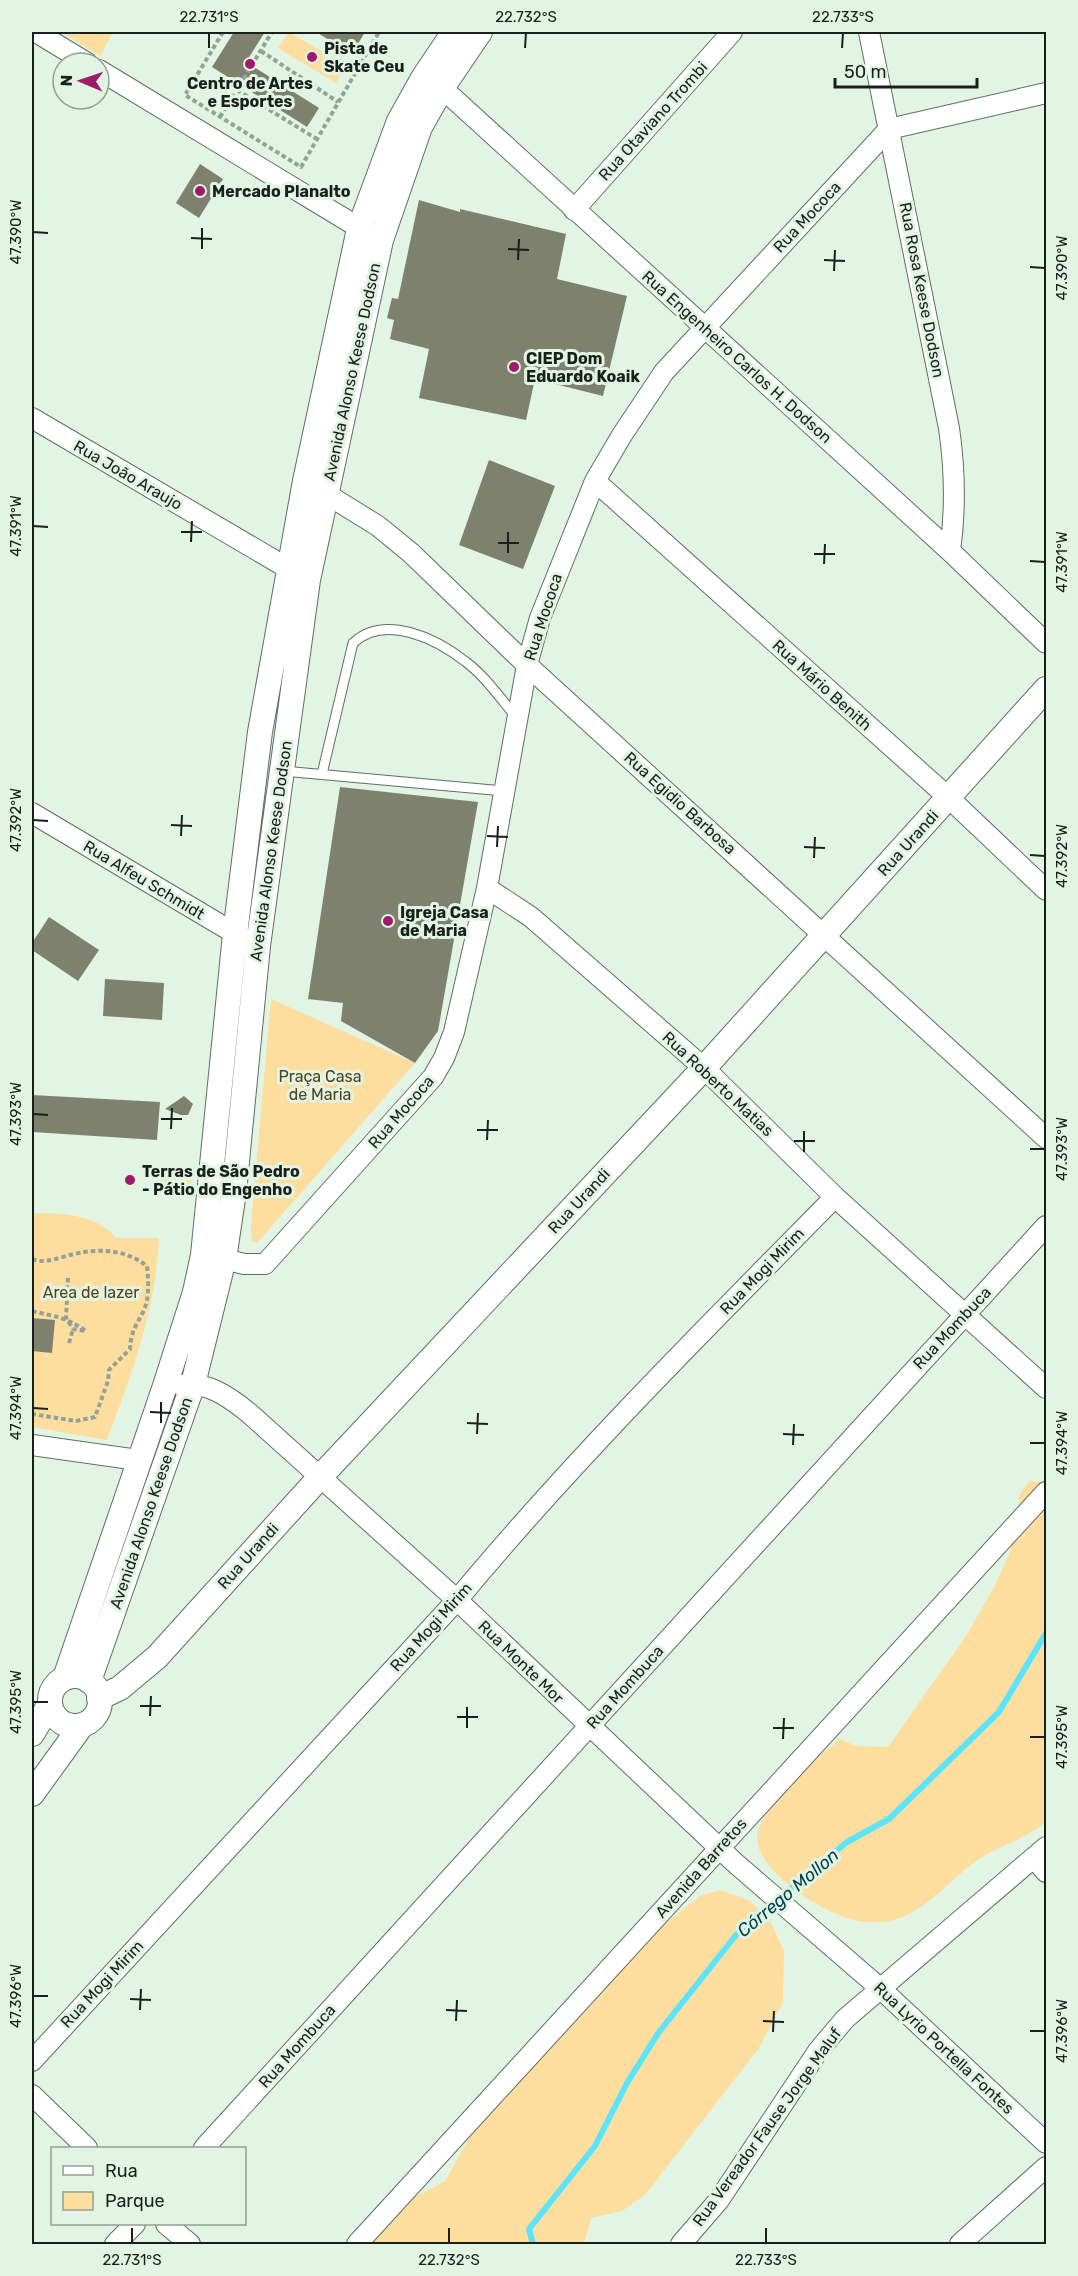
<svg xmlns="http://www.w3.org/2000/svg" width="1078" height="2276" viewBox="0 0 1078 2276" font-family="Rubik,sans-serif">
<style>
.green{fill:#fdde9f}
.lines{fill:none;stroke-linecap:round;stroke-linejoin:round}
.stream{stroke:#5be4fb;stroke-width:6}
.building{fill:#7d816d}
.service-casing{stroke:#5f6e60;stroke-width:11}
.minor-casing{stroke:#5f6e60;stroke-width:22}
.tertiary-casing{stroke:#5f6e60;stroke-width:26}
.path{stroke:#94a296;stroke-width:4;stroke-dasharray:4.5 3;stroke-linecap:butt}
.service{stroke:#fff;stroke-width:9}
.minor{stroke:#fff;stroke-width:20}
.tertiary{stroke:#fff;stroke-width:24}
.ticks{fill:none;stroke:#191f1a;stroke-width:2}
.poi-dot{fill:#9f1a6b;stroke:#e2f5e4;stroke-width:2}
.labels{text-anchor:middle;dominant-baseline:central;stroke-width:6;stroke-linejoin:round;paint-order:stroke}
.poi-label{font-size:16px;font-weight:bold;fill:#191f1a;stroke:#e2f5e4;text-anchor:start}
.street-label{font-size:16px;fill:#191f1a;stroke:#e2f5e4}
.park-label{font-size:16px;fill:#53411a;stroke:#e2f5e4}
.water-label{font-size:18px;font-style:italic;fill:#00414b;stroke:#e2f5e4}
.neatline{fill:none;stroke:#191f1a;stroke-width:2}
.ticks-label{font-size:15px;text-anchor:middle;fill:#191f1a}
</style>
<rect width="100%" height="100%" fill="#e2f5e4"/>
<path class="green" d="M61 32H113L100 56Z
M289 32 346 66 336 83 278 48Z
M271 999 415 1063 257 1243 252 1241 251 1224Z
M163 1176 188 1177 192 1180 191 1188 187 1191 162 1190 158 1182Z
M32 1213C60 1213 98 1214 116 1238H159C156 1309 132 1374 107 1440L32 1427Z
M1030 1481 1046 1482V1822C1026 1839 1001 1845 979 1859 951 1878 928 1910 894 1920 884 1923 864 1923 854 1920 823 1913 759 1874 757 1839 756 1811 814 1758 836 1743L837 1738 856 1746 888 1747 966 1636 996 1583 1009 1554 1018 1520 1019 1494Z
M720 1890 750 1901 770 1921 784 1951 783 2002 759 2048 645 2195 622 2211 591 2218 584 2244H357L367 2223 445 2181 476 2126 535 2053 574 2023 638 1945 700 1896Z"/>
<g class="lines">
<path class="stream" d="M533 2244 529 2229 595 2146 627 2083 659 2032 736 1935 847 1842 889 1819 999 1712 1046 1633"/>
</g>
<path class="building" d="M234 32H265L246 62 319 108 307 127 212 67Z
M316 32H365L352 54Z
M200 164 223 179 199 218 176 203Z
M419 200 460 212V209L566 234 557 279 627 296 603 396 535 379 526 420 419 398 429 349 390 339 394 320 387 318 392 298 398 299Z
M489 460 555 486 523 569 459 545Z
M340 787 478 802 438 1031 415 1063 341 1021 343 1003 308 999Z
M49 917 99 950 78 981 32 950V943Z
M105 979 164 983 162 1020 103 1016Z
M32 1095 160 1102 157 1140 32 1132Z
M184 1096 193 1104 188 1115H181L165 1109Z
M32 1318 55 1320 52 1353 32 1351Z"/>
<g class="lines">
<g class="service-casing">
<path id="service" d="M283 771 504 791
M322 774 353 643C385 613 437 639 466 662 485 676 501 699 516 717"/>
</g>
<g class="minor-casing">
<path id="minor" d="M36 32 87 63
M869 32 949 428C955 470 956 509 950 551
M99 70 371 235
M430 82 442 88 950 551 1046 643
M574 210 732 32
M32 418 301 576
M595 481 949 798 1046 890
M315 487 378 526 411 553 527 665 1046 1138
M32 813 246 940
M487 888 531 917 704 1068 835 1197 1046 1388
M224 1259 244 1264H265L433 1077 444 1058 454 1032 487 888 527 665 540 618 595 481 622 435 664 372 889 129 1046 93
M181 1385C208 1382 228 1396 249 1413L457 1600 734 1862 881 1989 1046 2143
M32 1445 138 1460
M1034 1858 1046 1872
M32 2061 457 1600C575 1458 706 1328 835 1197
M32 2095 87 2148
M204 2148 1046 1226
M166 2224 190 2244
M115 2244 135 2224
M357 2244 1046 1492
M681 2244 719 2200 818 2051 845 2019 1046 1847
M960 2244 1046 2167"/>
</g>
<g class="tertiary-casing">
<path id="tertiary" d="M50 1701a25 25 0 1 1 50 0a25 25 0 1 1-50 0Z
M65 1678 165 1386 195 1292 203 1255 235 934 260 732 305 481 359 229 399 121 423 78 454 32
M89 1681 193 1384 224 1259 234 1192 258 946 308 580 381 240 420 127 442 88 480 32
M99 1698 120 1688 157 1657 320 1477 704 1068 1046 689
M32 1734 50 1704
M32 1794 82 1725"/>
</g>
<path class="path" d="M223 32 185 95 301 167 379 32
M261 51 338 102
M237 90 317 139
M220 117 272 32
M32 1259C44 1263 51 1260 63 1257 93 1248 122 1247 147 1266 148 1276 149 1289 147 1300 144 1318 131 1324 130 1349L109 1370 108 1381 95 1417 76 1421 32 1414
M32 1311C56 1317 64 1316 86 1331L73 1329 66 1318 68 1277
M69 1343 73 1329"/>
<use href="#service" class="service"/>
<use href="#minor" class="minor"/>
<use href="#tertiary" class="tertiary"/>
</g>
<path class="ticks" d="M209 48V33M525 48 526 33M842 48 843 33M33 232 48 233M191 238 212 239M202 249V228M508 249 529 250M518 260 519 239M824 260 845 261M1030 267 1045 268M834 271 835 250M33 526 48 527M181 532H202M191 542 192 521M498 543H519M508 553V532M814 554H835M1030 561 1045 562M824 564 825 544M33 820 48 821M171 825 192 826M181 836 182 815M487 836 508 837M497 847 498 826M804 847 825 848M1030 855 1045 856M814 858 815 837M33 1114 48 1115M161 1119H182M171 1129 172 1108M477 1130H498M487 1140 488 1120M794 1141H815M1030 1149H1045M804 1152V1131M33 1408 48 1409M150 1412 171 1413M161 1423V1402M467 1423 488 1424M477 1434 478 1413M783 1434 804 1435M1030 1443H1045M793 1445 794 1424M33 1702H48M140 1706H161M150 1716 151 1696M457 1717H478M467 1728V1707M773 1728H794M1030 1737H1045M783 1739 784 1718M33 1996H48M130 1999 151 2000M140 2010 141 1989M446 2010 467 2011M456 2021 457 2000M763 2021 784 2022M1030 2031H1045M773 2032 774 2011M132 2243V2228M449 2243V2228M766 2243V2228"/>
<g class="poi-dot">
<circle cx="312" cy="57" r="6"/>
<circle cx="250" cy="64" r="6"/>
<circle cx="200" cy="191" r="6"/>
<circle cx="514" cy="367" r="6"/>
<circle cx="388" cy="921" r="6"/>
<circle cx="130" cy="1180" r="6"/>
</g>
<g class="labels">
<g class="poi-label">
<text x="324" y="48">Pista de<tspan x="324" dy="18">Skate Ceu</tspan></text>
<text x="250" y="83" text-anchor="middle">Centro de Artes<tspan x="250" dy="18">e Esportes</tspan></text>
<text x="212" y="191">Mercado Planalto</text>
<text x="526" y="358">CIEP Dom<tspan x="526" dy="18">Eduardo Koaik</tspan></text>
<text x="400" y="912">Igreja Casa<tspan x="400" dy="18">de Maria</tspan></text>
<text x="142" y="1171">Terras de São Pedro<tspan x="142" dy="18">- Pátio do Engenho</tspan></text>
</g>
<g class="street-label">
<text transform="translate(653 121) rotate(-48)">Rua Otaviano Trombi</text>
<text transform="translate(807 217) rotate(-47)">Rua Mococa</text>
<text transform="translate(922 290) rotate(79)">Rua Rosa Keese Dodson</text>
<text transform="translate(737 357) rotate(42)">Rua Engenheiro Carlos H. Dodson</text>
<text transform="translate(352 372) rotate(-78)">Avenida Alonso Keese Dodson</text>
<text transform="translate(128 475) rotate(30)">Rua João Araujo</text>
<text transform="translate(543 617) rotate(-72)">Rua Mococa</text>
<text transform="translate(822 685) rotate(42)">Rua Mário Benith</text>
<text transform="translate(680 803) rotate(42)">Rua Egidio Barbosa</text>
<text transform="translate(908 843) rotate(-48)">Rua Urandi</text>
<text transform="translate(271 851) rotate(-82)">Avenida Alonso Keese Dodson</text>
<text transform="translate(144 880) rotate(31)">Rua Alfeu Schmidt</text>
<text transform="translate(718 1084) rotate(43)">Rua Roberto Matias</text>
<text transform="translate(401 1112) rotate(-49)">Rua Mococa</text>
<text transform="translate(579 1201) rotate(-47)">Rua Urandi</text>
<text transform="translate(762 1271) rotate(-46)">Rua Mogi Mirim</text>
<text transform="translate(952 1328) rotate(-47)">Rua Mombuca</text>
<text transform="translate(151 1503) rotate(-71)">Avenida Alonso Keese Dodson</text>
<text transform="translate(248 1556) rotate(-48)">Rua Urandi</text>
<text transform="translate(431 1627) rotate(-48)">Rua Mogi Mirim</text>
<text transform="translate(521 1662) rotate(44)">Rua Monte Mor</text>
<text transform="translate(625 1687) rotate(-48)">Rua Mombuca</text>
<text transform="translate(701 1868) rotate(-48)">Avenida Barretos</text>
<text transform="translate(102 1984) rotate(-47)">Rua Mogi Mirim</text>
<text transform="translate(297 2046) rotate(-48)">Rua Mombuca</text>
<text transform="translate(944 2048) rotate(43)">Rua Lyrio Portella Fontes</text>
<text transform="translate(767 2127) rotate(-54)">Rua Vereador Fause Jorge Maluf</text>
</g>
<g class="park-label">
<text x="320" y="1076">Praça Casa<tspan x="320" dy="18">de Maria</tspan></text>
<text x="91" y="1292">Area de lazer</text>
</g>
<g class="water-label">
<text transform="translate(788 1893) rotate(-40)">Córrego Mollon</text>
</g>
</g>
<rect width="1078" height="2276" fill="none" stroke="#e2f5e4" stroke-width="66"/>
<rect x="51" y="2147" width="195" height="78" fill="#e2f5e4" stroke="#929f93" stroke-width="1.5"/>
<rect x="63" y="2166" width="30" height="9" fill="#ffffff" stroke="#929f93" stroke-width="1.5"/>
<text x="105" y="2177" font-size="18" fill="#191f1a">Rua</text>
<rect x="63" y="2192" width="30" height="18" fill="#fdde9f" stroke="#929f93" stroke-width="1.5"/>
<text x="105" y="2207" font-size="18" fill="#191f1a">Parque</text>
<g transform="translate(81 81) rotate(272)"><circle r="28" fill="#e2f5e4" stroke="#929f93" stroke-width="1.5"/>
<path d="M0-4.5L10 22L0 15L-10 22Z" fill="#9f1a6b"/>
<text y="-9" font-size="16" font-weight="bold" text-anchor="middle" fill="#191f1a">N</text>
</g>
<path d="M835 78v9h142v-9" fill="none" stroke="#191f1a" stroke-width="3"/>
<text x="844" y="78" font-size="18" fill="#191f1a" stroke="#e2f5e4" stroke-width="4.5" paint-order="stroke">50 m</text>
<rect x="33" y="33" width="1012" height="2210" class="neatline"/>
<g class="ticks-label">
<text x="209" y="22">22.731°S</text>
<text x="526" y="22">22.732°S</text>
<text x="843" y="22">22.733°S</text>
<text transform="translate(16 232) rotate(-90)" y="5">47.390°W</text>
<text transform="translate(1062 268) rotate(-90)" y="5">47.390°W</text>
<text transform="translate(16 526) rotate(-90)" y="5">47.391°W</text>
<text transform="translate(1062 562) rotate(-90)" y="5">47.391°W</text>
<text transform="translate(16 820) rotate(-90)" y="5">47.392°W</text>
<text transform="translate(1062 856) rotate(-90)" y="5">47.392°W</text>
<text transform="translate(16 1114) rotate(-90)" y="5">47.393°W</text>
<text transform="translate(1062 1149) rotate(-90)" y="5">47.393°W</text>
<text transform="translate(16 1408) rotate(-90)" y="5">47.394°W</text>
<text transform="translate(1062 1443) rotate(-90)" y="5">47.394°W</text>
<text transform="translate(16 1702) rotate(-90)" y="5">47.395°W</text>
<text transform="translate(1062 1737) rotate(-90)" y="5">47.395°W</text>
<text transform="translate(16 1996) rotate(-90)" y="5">47.396°W</text>
<text transform="translate(1062 2031) rotate(-90)" y="5">47.396°W</text>
<text x="132" y="2265">22.731°S</text>
<text x="449" y="2265">22.732°S</text>
<text x="766" y="2265">22.733°S</text>
</g>
</svg>
